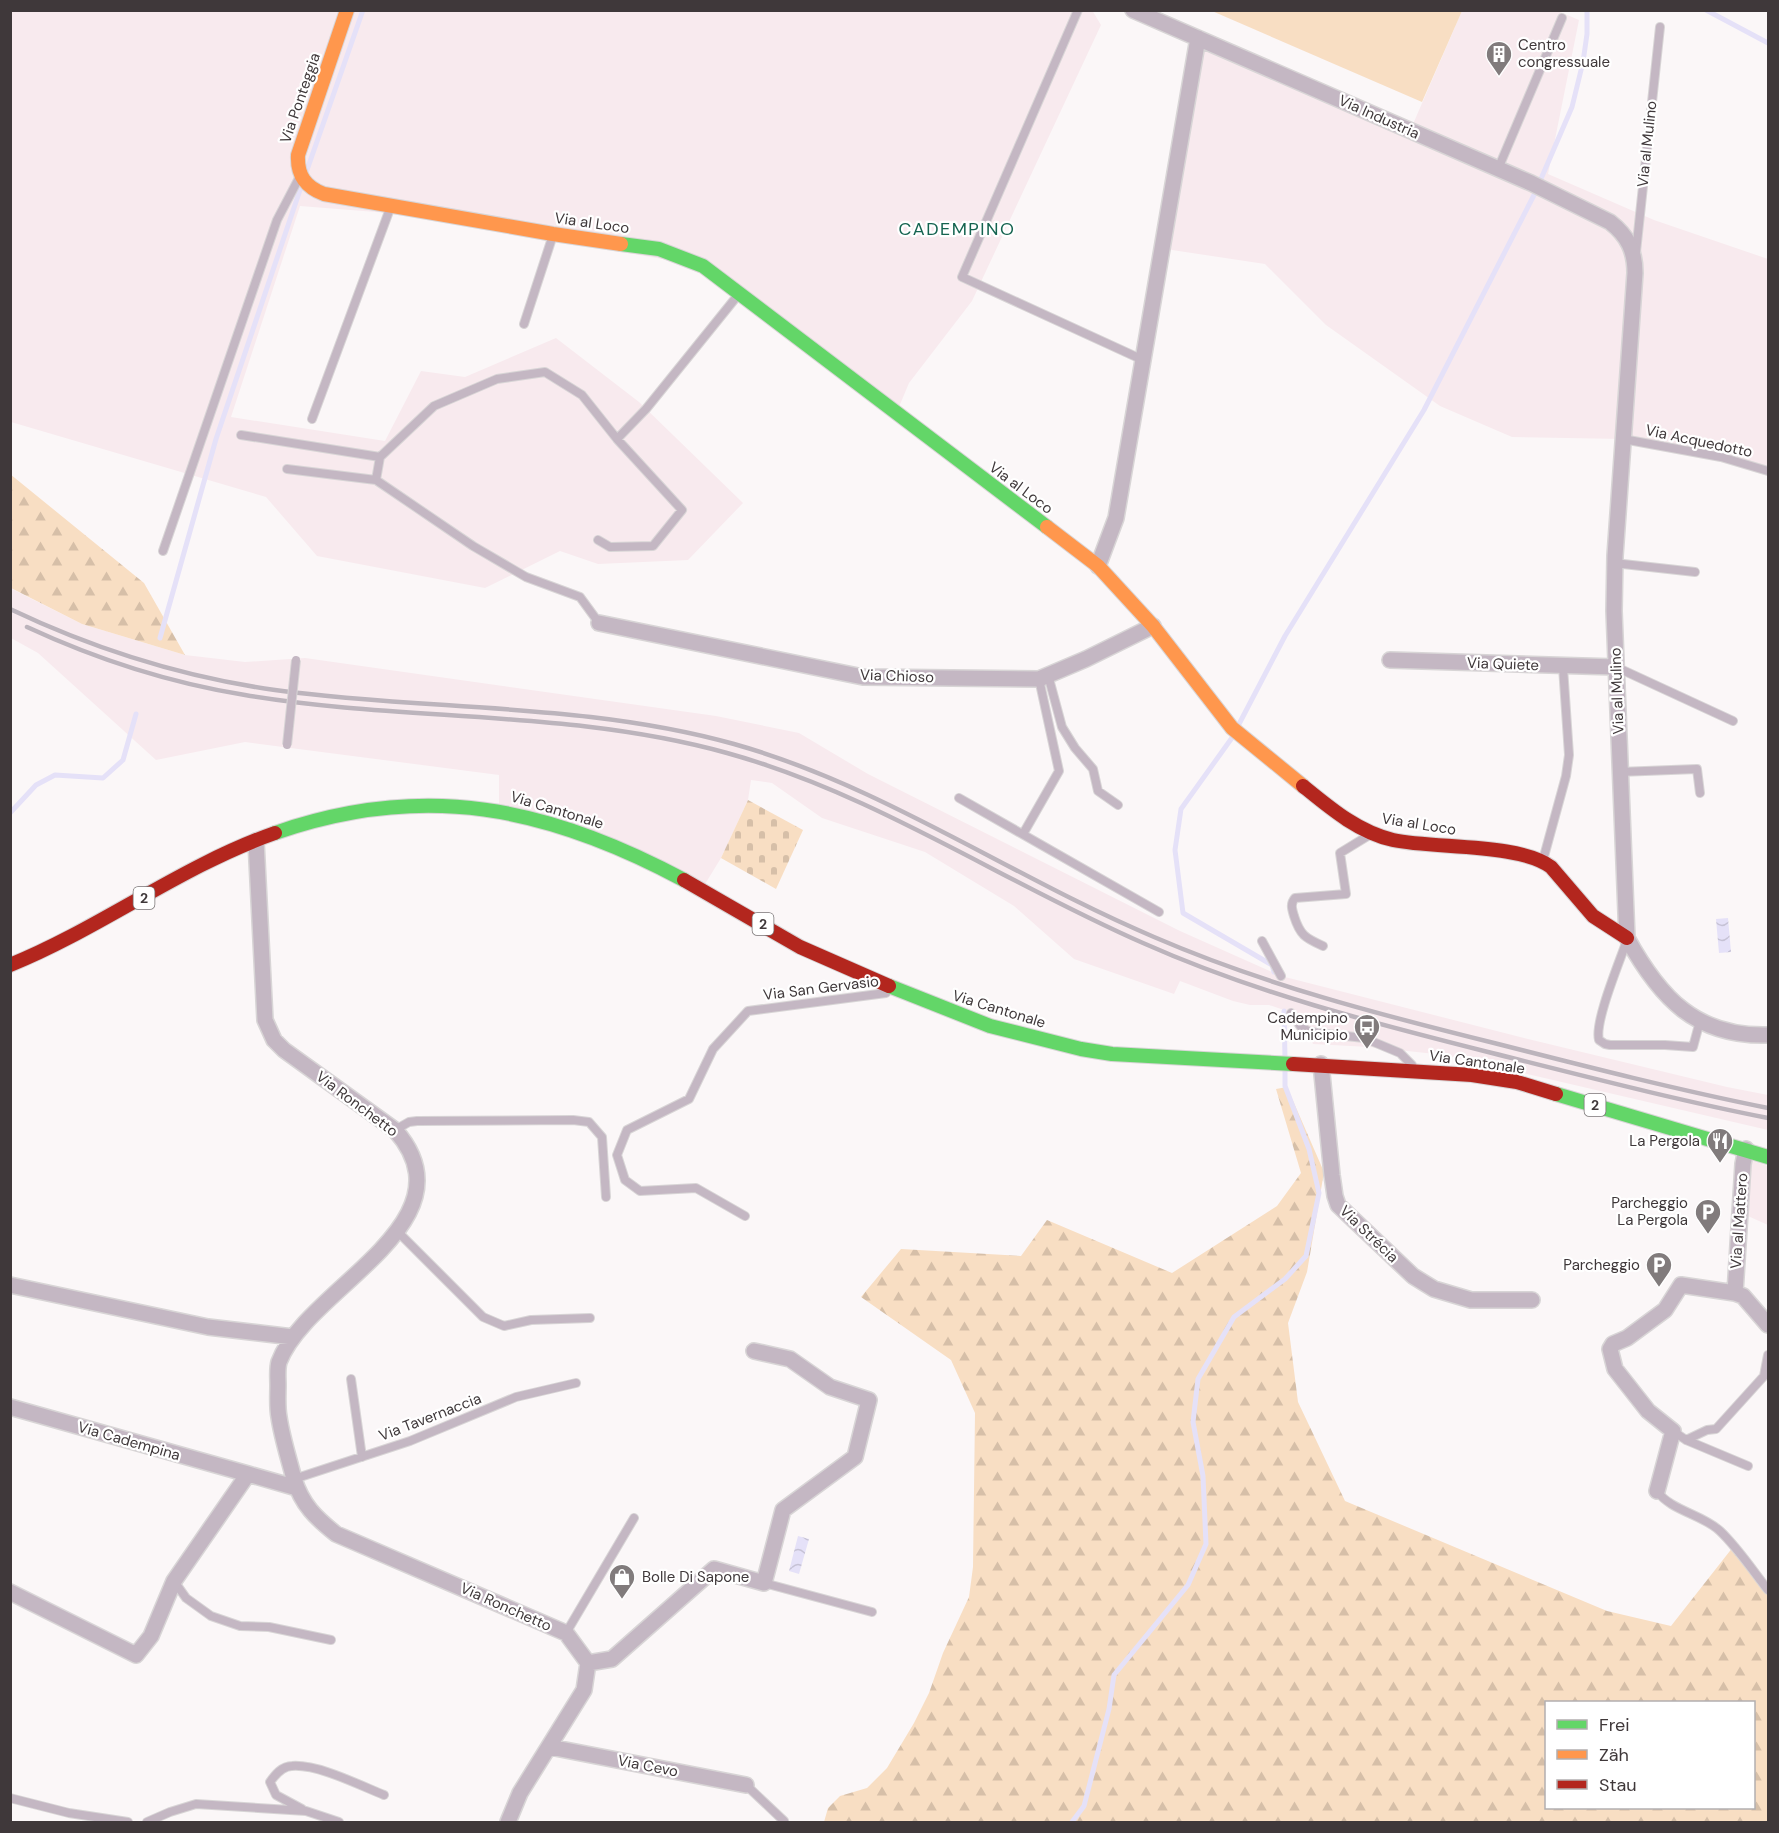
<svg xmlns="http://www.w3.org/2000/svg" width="1779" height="1833" viewBox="0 0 1779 1833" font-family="'DM Sans',sans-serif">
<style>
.built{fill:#f8eaee}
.forest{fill:url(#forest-firs);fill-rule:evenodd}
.cemetery{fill:url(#cemetery-stones)}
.green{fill:#f8dec3}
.water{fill:url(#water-waves)}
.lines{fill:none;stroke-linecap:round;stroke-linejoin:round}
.stream{stroke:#e5e1f8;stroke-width:5}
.lane-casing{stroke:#d8d5d6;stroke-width:10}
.street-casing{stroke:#d8d5d6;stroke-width:18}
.fast-casing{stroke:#d8d5d6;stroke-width:16}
.slow-casing{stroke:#d8d5d6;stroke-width:16}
.jam-casing{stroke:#d8d5d6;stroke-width:16}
.lane{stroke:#c4b7c3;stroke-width:8}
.street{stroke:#c4b7c3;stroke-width:15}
.fast{stroke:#63d668;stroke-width:14}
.slow{stroke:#ff974d;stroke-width:14}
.jam{stroke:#b3261e;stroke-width:14}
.rail{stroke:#bcb4bc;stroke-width:4.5}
.lane-bridge-casing{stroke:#d8d5d6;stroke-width:10;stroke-linecap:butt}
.lane-bridge{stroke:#c4b7c3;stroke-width:8}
.labels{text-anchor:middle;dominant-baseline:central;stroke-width:4.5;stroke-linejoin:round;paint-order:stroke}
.shield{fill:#fff;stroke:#797475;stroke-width:1.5}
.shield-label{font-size:14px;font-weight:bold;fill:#3f383a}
.poi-label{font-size:15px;fill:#3f383a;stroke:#fff;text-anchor:end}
.street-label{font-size:15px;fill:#3f383a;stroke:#fff}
.quarter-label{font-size:18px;letter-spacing:1.5px;fill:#156450;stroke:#fff}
</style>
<defs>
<pattern id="forest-firs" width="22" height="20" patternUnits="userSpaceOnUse" patternTransform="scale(1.5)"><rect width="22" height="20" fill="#f8dec3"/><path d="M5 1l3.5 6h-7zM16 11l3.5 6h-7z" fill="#d6bfa8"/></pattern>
<pattern id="cemetery-stones" width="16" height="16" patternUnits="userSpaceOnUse" patternTransform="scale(1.5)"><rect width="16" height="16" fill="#f8dec3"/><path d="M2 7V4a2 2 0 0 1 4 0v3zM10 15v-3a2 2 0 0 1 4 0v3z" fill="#d6bfa8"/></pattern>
<pattern id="water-waves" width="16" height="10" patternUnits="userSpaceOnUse" patternTransform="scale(1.5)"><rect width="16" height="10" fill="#e5e1f8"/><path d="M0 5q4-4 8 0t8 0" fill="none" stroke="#c6c2d5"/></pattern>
</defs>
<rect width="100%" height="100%" fill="#fbf7f8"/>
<path class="built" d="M1092 10 1101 25 972 301 909 383 896 414 703 266 401 214 300 206 231 417 385 441 421 371 465 377 556 338 639 402 743 503 688 560 598 564 560 551 485 588 317 556 266 497 11 422 10 11Z
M1462 11H1558L1579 20 1548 174 1654 220 1768 259V471L1623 439 1512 437 1440 406 1326 325 1265 264 1172 250 1162 247 1199 38 1410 131Z
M10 588 82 624 185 655 245 662 305 658 716 716 799 733 868 774 1180 931 1281 976 1528 1039 1727 1087 1768 1095V1130L1445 1055 1369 1047 1313 1044 1299 1015 1269 1005H1250L1233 1001 1180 981 1174 994 1074 959 1014 906 925 852 822 818 772 783 751 780 748 800 721 858 702 889 499 809V775L245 742 156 760 38 653 11 638Z
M1746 1159 1768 1166V1225L1739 1212Z"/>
<path class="forest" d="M10 474 144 583 185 655 82 624 11 588Z
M1287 1087 1324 1172 1307 1272 1288 1323 1298 1402 1345 1501 1607 1611 1671 1626 1733 1547 1768 1590V1822H824L828 1808 840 1796 867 1788 887 1768 914 1723 929 1693 943 1653 969 1597 973 1567 975 1413 951 1360 861 1297 901 1249 1021 1256 1047 1220 1172 1273 1277 1206 1301 1173 1276 1089ZM1546 1702H1754V1808H1546Z"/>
<path class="cemetery" d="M748 800 803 830 776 889 721 858Z"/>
<path class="green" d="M1212 11H1462L1422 102Z"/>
<path class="water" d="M1728 918 1731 952 1719 953 1716 919Z
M798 1536 809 1539 799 1574 789 1571Z"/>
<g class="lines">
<path class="stream" d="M1706 10 1768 43
M307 170 363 10
M160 638 216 439 301 187
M1238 726 1285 636 1424 410 1534 195 1572 107 1583 62 1587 34V10
M1234 735 1181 809 1175 850 1183 913 1272 965 1274 972
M10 813 36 785 55 775 103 778 123 760 136 714
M1284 1011 1285 1058
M1072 1822 1084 1806 1109 1709 1114 1675 1188 1585 1206 1544 1203 1476 1193 1422 1198 1379 1234 1317 1285 1279 1306 1256 1319 1193 1309 1149 1285 1086V1067"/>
<g class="lane-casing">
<path id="lane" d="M1078 10 962 277 1143 360
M1498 169 1562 18
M1636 252 1660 27
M524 324 553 235
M312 419 391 206
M241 435 380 457
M617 439 646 409 738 295
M1623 439 1721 457 1768 471
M287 469 376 480
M598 540 610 547 653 546 682 510 617 439 582 395 545 372 497 379 434 406 380 457 376 480 473 546 526 577 580 597 599 623
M163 551 277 220 299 178
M1614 563 1695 572
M1616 667 1733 721
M1048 675 1062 727 1075 748 1093 769 1098 791 1118 805
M1619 772 1697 769 1700 793
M959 798 1159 912
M1023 834 1059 771 1039 679
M1543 860 1566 776 1569 755 1563 667
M1627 940C1620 961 1594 1022 1599 1040L1605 1044 1610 1045H1665L1693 1047 1700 1021
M1262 941 1281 976
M1323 946C1305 938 1300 935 1294 916 1292 909 1290 904 1295 898L1346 894 1340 853 1371 834
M1291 1013 1301 1027 1310 1032 1364 1038 1400 1053 1412 1065
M395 1130 409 1122 417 1121 573 1120 589 1122 602 1137 606 1197
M745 1216 696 1188 640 1191 625 1180 617 1155 627 1130 689 1099 713 1049 748 1011 886 993
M398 1232 483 1317 504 1326 531 1320 590 1318
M351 1379 362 1457
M1673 1431 1686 1440 1748 1466
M1686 1440 1707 1430 1716 1429 1764 1376 1768 1355
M294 1479 410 1441 516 1397 576 1383
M1657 1491C1671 1511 1702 1514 1720 1531 1738 1548 1753 1571 1768 1590
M174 1581 186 1598 211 1616 240 1626 269 1627 331 1640
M764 1583 872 1612
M566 1633 634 1518
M746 1785 784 1821
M10 1798 69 1813 128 1822
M302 1809 276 1795 270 1782C275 1775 282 1766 292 1766 318 1764 359 1785 384 1795
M147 1822 170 1812 196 1804 306 1811 339 1822"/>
</g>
<g class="street-casing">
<path id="street" d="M1133 10 1531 183 1610 222C1628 236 1635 251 1635 273L1615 556 1614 611 1627 938C1660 998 1696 1037 1768 1035
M1098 566 1116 518 1198 38
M599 623 863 677 1039 679 1086 659 1153 626
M1390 660 1616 667
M256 841 265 1020 274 1040 284 1050 395 1130C477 1223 306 1288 279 1362 277 1369 278 1378 278 1385 278 1395 277 1407 279 1417 282 1438 289 1459 294 1479 302 1505 316 1518 336 1534L566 1633 588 1663 584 1690 520 1793 508 1822
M1321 1064 1332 1175 1335 1196 1338 1205 1413 1276 1434 1289 1471 1300H1532
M10 1285 208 1327 293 1337
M1735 1293 1743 1164 1746 1149
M10 1407 248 1474
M1657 1491 1673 1431 1648 1411 1615 1369 1610 1349 1613 1344 1627 1338 1665 1310 1681 1285 1735 1293 1743 1296 1768 1325
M10 1592 136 1655 151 1636 174 1581 248 1474 297 1488
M588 1663 612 1659 714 1569 764 1583 783 1510 855 1457 869 1400 830 1387 790 1359 754 1351
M550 1747 746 1785"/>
</g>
<g class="fast-casing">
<path id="fast" d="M621 244 659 249 703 266 1047 527
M275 833C424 781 548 807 684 880
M889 986 990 1026 1081 1049 1112 1054 1293 1064
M1556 1094 1768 1157"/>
</g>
<g class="slow-casing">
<path id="slow" d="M347 10 298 155C297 175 305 187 324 194L553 234 621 244
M1047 527 1098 566 1153 626 1232 728 1303 786"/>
</g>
<g class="jam-casing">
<path id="jam" d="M1303 786C1330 808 1358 832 1393 840 1435 849 1519 843 1551 867L1593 916 1627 938
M684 880 800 947 889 986
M10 965C101 928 181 866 275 833
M1293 1064 1472 1075 1517 1082 1556 1094"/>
</g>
<use href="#lane" class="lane"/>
<use href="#street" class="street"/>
<use href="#fast" class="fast"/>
<use href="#slow" class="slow"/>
<use href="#jam" class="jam"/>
<path class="rail" d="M10 609C94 649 183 677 275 690 428 711 584 702 734 744 883 786 1012 877 1154 937 1265 985 1381 1015 1498 1044 1588 1067 1678 1090 1768 1108
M27 627C96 659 170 683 245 695 405 722 569 709 727 753 875 794 1003 882 1143 943 1255 993 1373 1023 1492 1053 1584 1076 1676 1100 1768 1118"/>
<g class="lane-bridge-casing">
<path id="lane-bridge" d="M287 745 296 660"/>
</g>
<use href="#lane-bridge" class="lane-bridge"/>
</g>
<defs>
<g id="building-pin" transform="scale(1.35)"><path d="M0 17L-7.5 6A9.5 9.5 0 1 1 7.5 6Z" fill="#817b7c" stroke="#fff"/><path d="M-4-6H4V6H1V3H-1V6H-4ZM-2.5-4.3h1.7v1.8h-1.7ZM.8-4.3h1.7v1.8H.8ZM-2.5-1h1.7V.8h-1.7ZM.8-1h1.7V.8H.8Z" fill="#fff"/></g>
<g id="bus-pin" transform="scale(1.35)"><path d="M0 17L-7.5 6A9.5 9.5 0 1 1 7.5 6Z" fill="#817b7c" stroke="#fff"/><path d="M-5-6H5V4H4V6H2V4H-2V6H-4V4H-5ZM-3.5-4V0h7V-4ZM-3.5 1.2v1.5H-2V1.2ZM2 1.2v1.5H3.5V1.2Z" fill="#fff"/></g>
<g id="restaurant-pin" transform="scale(1.35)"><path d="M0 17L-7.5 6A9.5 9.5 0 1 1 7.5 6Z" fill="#817b7c" stroke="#fff"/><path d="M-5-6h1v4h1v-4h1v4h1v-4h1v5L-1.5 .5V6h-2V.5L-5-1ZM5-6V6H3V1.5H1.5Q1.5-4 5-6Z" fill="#fff"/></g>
<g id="parking-pin" transform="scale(1.35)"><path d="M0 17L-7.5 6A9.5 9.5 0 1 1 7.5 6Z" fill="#817b7c" stroke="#fff"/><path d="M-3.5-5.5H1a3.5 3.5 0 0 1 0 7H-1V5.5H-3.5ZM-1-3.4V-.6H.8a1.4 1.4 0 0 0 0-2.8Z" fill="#fff"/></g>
<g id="shop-pin" transform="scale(1.35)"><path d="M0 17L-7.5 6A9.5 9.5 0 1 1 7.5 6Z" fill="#817b7c" stroke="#fff"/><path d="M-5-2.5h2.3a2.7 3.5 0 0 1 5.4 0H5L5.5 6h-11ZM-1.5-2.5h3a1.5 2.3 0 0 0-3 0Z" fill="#fff"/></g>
</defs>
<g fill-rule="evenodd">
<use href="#building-pin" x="1499" y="54"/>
<use href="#bus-pin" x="1367" y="1027"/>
<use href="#restaurant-pin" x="1720" y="1141"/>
<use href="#parking-pin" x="1708" y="1212"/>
<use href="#parking-pin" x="1659" y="1265"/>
<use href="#shop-pin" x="622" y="1577"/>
</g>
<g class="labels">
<g class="shield">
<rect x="133.5" y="887" width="21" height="22" rx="4.5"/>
<rect x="752.5" y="913" width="21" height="22" rx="4.5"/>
<rect x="1584.5" y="1094" width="21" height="22" rx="4.5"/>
</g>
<g class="shield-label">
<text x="144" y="898">2</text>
<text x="763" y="924">2</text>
<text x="1595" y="1105">2</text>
</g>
<g class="poi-label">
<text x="1518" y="45" text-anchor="start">Centro<tspan x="1518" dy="17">congressuale</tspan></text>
<text x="1348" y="1018">Cadempino<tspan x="1348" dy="17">Municipio</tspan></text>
<text x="1700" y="1141">La Pergola</text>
<text x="1688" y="1203">Parcheggio<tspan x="1688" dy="17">La Pergola</tspan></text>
<text x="1640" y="1265">Parcheggio</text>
<text x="642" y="1577" text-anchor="start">Bolle Di Sapone</text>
</g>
<g class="street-label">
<text transform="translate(300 98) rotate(-71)">Via Ponteggia</text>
<text transform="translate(1379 117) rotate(24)">Via Industria</text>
<text transform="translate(1647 144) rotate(-84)">Via al Mulino</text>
<text transform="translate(592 223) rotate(8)">Via al Loco</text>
<text transform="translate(1699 441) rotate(12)">Via Acquedotto</text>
<text transform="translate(1021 488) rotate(37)">Via al Loco</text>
<text transform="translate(1503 664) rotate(2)">Via Quiete</text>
<text transform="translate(897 676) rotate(2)">Via Chioso</text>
<text transform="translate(1617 691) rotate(-92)">Via al Mulino</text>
<text transform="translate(557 810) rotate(17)">Via Cantonale</text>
<text transform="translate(1419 824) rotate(9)">Via al Loco</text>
<text transform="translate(821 988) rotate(-7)">Via San Gervasio</text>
<text transform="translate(999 1009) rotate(17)">Via Cantonale</text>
<text transform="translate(1477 1062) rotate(8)">Via Cantonale</text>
<text transform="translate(357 1104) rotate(37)">Via Ronchetto</text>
<text transform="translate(1739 1221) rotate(-86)">Via al Mattero</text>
<text transform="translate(1369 1234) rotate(44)">Via Strécia</text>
<text transform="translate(430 1417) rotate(-21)">Via Tavernaccia</text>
<text transform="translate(129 1441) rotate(16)">Via Cadempina</text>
<text transform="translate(506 1607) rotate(24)">Via Ronchetto</text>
<text transform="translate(648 1766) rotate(11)">Via Cevo</text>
</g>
<g class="quarter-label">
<text x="957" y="229">CADEMPINO</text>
</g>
</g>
<rect width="1779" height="1833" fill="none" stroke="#3f383a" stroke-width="24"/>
<rect x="1545" y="1701" width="210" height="108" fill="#ffffff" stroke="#b2afb0" stroke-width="1.5"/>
<rect x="1557" y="1720" width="30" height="9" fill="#63d668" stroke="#b2afb0" stroke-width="1.5"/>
<text x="1599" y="1731" font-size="18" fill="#3f383a">Frei</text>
<rect x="1557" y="1750" width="30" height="9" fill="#ff974d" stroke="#b2afb0" stroke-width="1.5"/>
<text x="1599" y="1761" font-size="18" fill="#3f383a">Zäh</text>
<rect x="1557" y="1780" width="30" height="9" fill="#b3261e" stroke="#b2afb0" stroke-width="1.5"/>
<text x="1599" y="1791" font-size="18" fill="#3f383a">Stau</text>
</svg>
